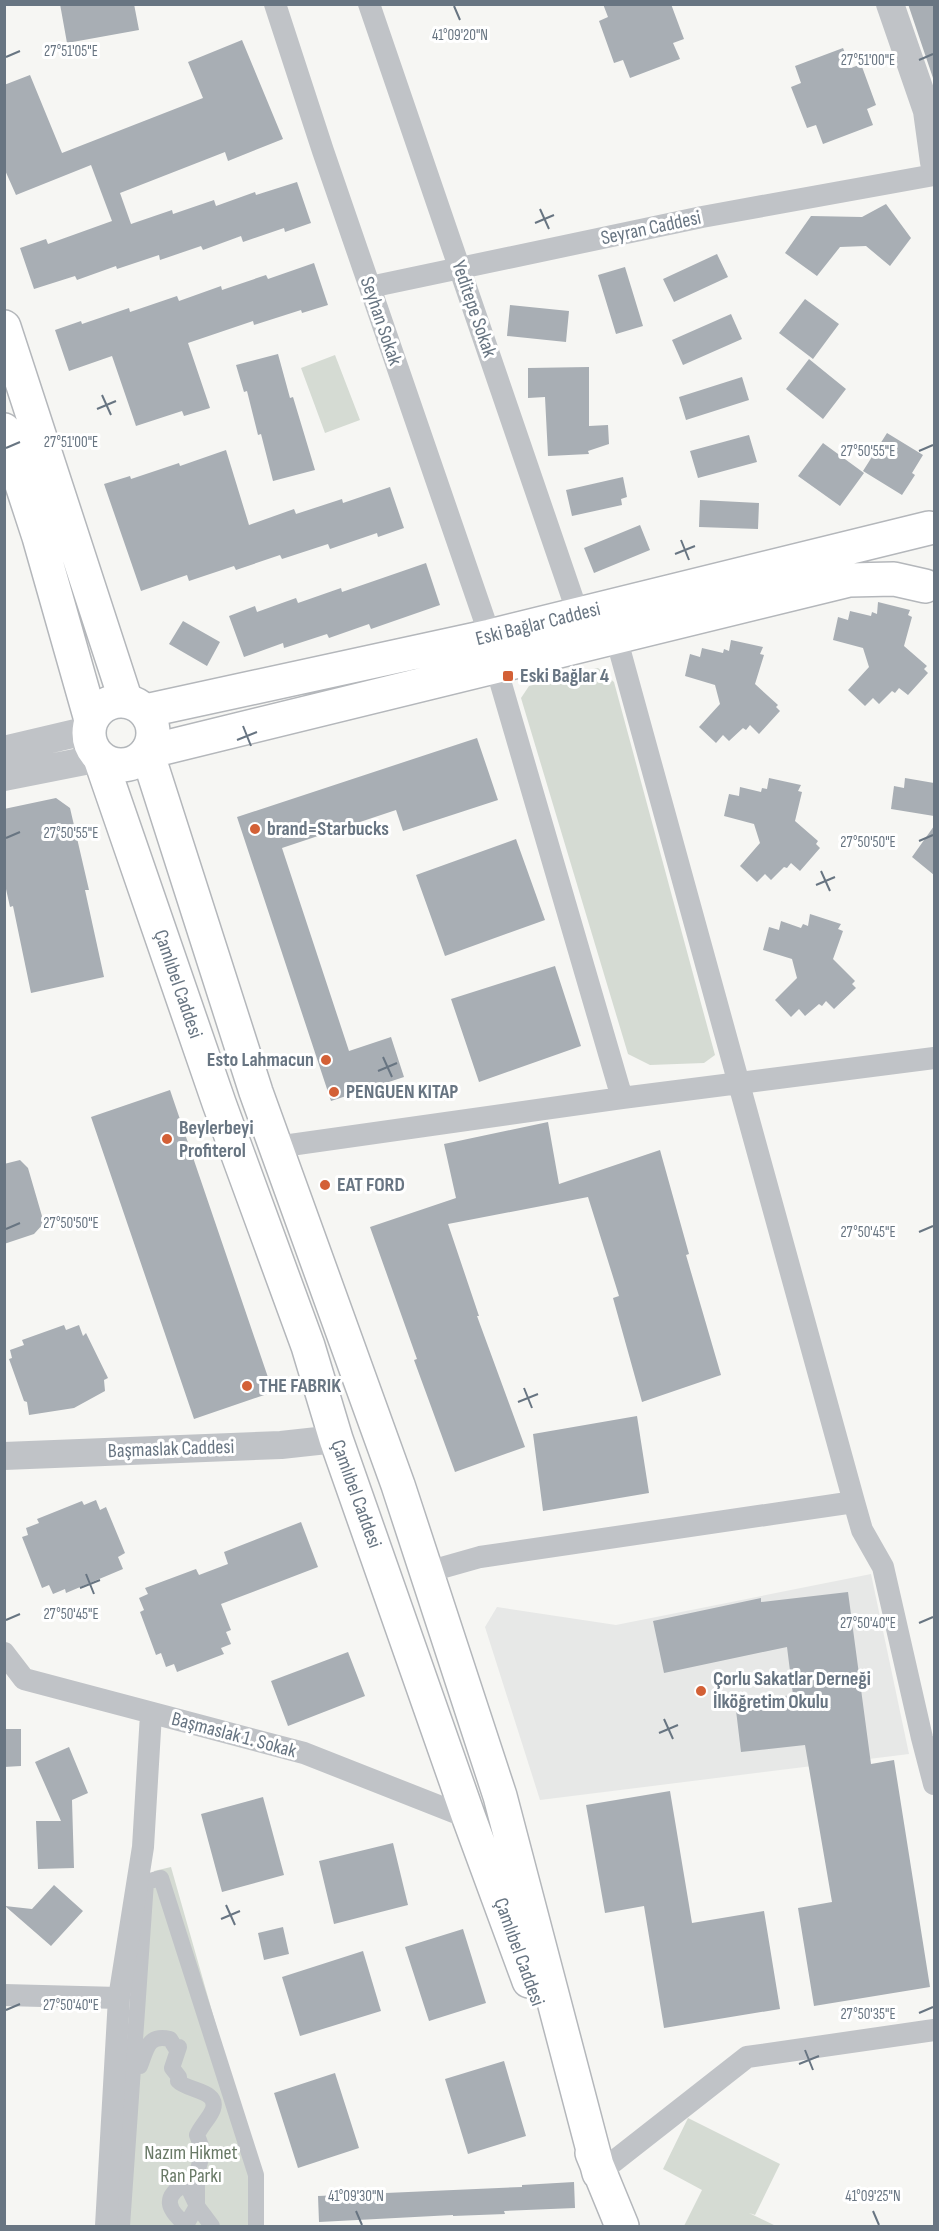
<svg xmlns="http://www.w3.org/2000/svg" width="939" height="2231" viewBox="0 0 939 2231" font-family="'Sofia Sans Condensed',sans-serif">
<style>
.built{fill:#e7e8e7}
.green{fill:#d5dbd3}
.building{fill:#a8aeb4}
.lines{fill:none;stroke-linecap:round;stroke-linejoin:round}
.secondary-casing{stroke:#b3b7bb;stroke-width:36}
.primary-casing{stroke:#b4b7bb;stroke-width:36}
.pedestrian{stroke:#c0c3c7;stroke-width:16}
.minor{stroke:#c0c3c7;stroke-width:22}
.tertiary{stroke:#c0c3c7;stroke-width:28}
.secondary{stroke:#fff;stroke-width:33}
.primary{stroke:#fff;stroke-width:33}
.ticks{fill:none;stroke:#687582;stroke-width:2}
.poi-dot{fill:#d36036;stroke:#fff;stroke-width:2}
.labels{text-anchor:middle;dominant-baseline:central;stroke-width:6;stroke-linejoin:round;paint-order:stroke}
.street-label{font-size:20px;fill:#687582;stroke:#fff}
.poi-label{font-size:20px;font-weight:bold;fill:#687582;stroke:#fff;text-anchor:start}
.park-label{font-size:20px;fill:#697966;stroke:#fff}
.ticks-label{font-size:15px;text-anchor:middle;fill:#687582;stroke:#fff;stroke-width:6;stroke-linejoin:round;paint-order:stroke}
</style>
<rect width="100%" height="100%" fill="#f6f6f3"/>
<path class="built" d="M871 1574 909 1754 540 1800 485 1627 497 1607 616 1625Z"/>
<path class="green" d="M335 355 360 420 325 433 301 368Z
M598 668 614 682 715 1055 704 1063 650 1065 628 1054 521 698 529 686Z
M171 1867 260 2180 261 2226H123L154 1871Z
M688 2118 780 2164 755 2215 749 2213 776 2226H684L702 2190 663 2169Z"/>
<path class="building" d="M60 4H134L139 30 67 43Z
M603 4H671L684 39 673 43 680 59 630 78 623 60 614 63 599 21 608 17Z
M908 4H934V81Z
M242 40 283 139 228 161 225 152 120 193 131 224 172 210 173 214 214 200 216 206 255 192 256 195 297 182 311 223 285 232 284 228 243 242 241 236 203 250 201 246 160 260 159 255 117 269 116 266 77 280 75 276 34 289 20 248 46 239 48 244 112 221 91 165 16 195 4 168V85L30 75 62 153 203 98 188 62Z
M843 48 851 68 861 64 876 105 867 109 873 125 823 144 816 125 807 128 791 87 801 83 795 66Z
M886 204 911 238 890 266 866 246 840 247 817 276 785 253 811 216 862 217Z
M717 254 728 277 674 302 663 279Z
M314 263 328 305 302 313 301 310 254 325 253 321 188 343 210 408 184 416 182 411 136 426 112 356 69 371 55 330 81 321 82 324 129 308 130 312 177 296 179 301 221 286 222 290 266 275 268 279Z
M625 267 643 326 616 334 598 275Z
M805 299 839 324 813 359 779 333Z
M510 305 569 311 566 342 507 336Z
M731 314 742 339 683 365 672 340Z
M278 354 290 398 293 397 315 470 273 481 261 434 258 435 247 391 244 392 236 365Z
M809 359 846 389 823 419 786 389Z
M589 367V426L608 425 609 444 588 451 589 454 548 456 545 397 528 398V368Z
M742 377 749 400 686 420 679 397Z
M887 433 923 455 912 473 915 475 902 495 863 471Z
M749 435 757 462 698 478 690 451Z
M823 443 864 473 840 506 798 476Z
M226 450 249 525 294 509 296 514 342 499 343 503 390 487 404 528 378 537 377 533 330 549 328 544 282 559 280 555 236 570 234 566 189 581 187 575 141 591 104 484 130 476 131 479 179 463 180 466Z
M623 477 627 497 621 499 622 505 572 516 566 490Z
M700 500 759 503 758 529 699 527Z
M640 525 650 550 594 573 584 548Z
M426 563 440 605 371 629 369 624 329 638 327 634 284 648 283 643 244 657 229 616 255 606 257 612 296 598 298 603 341 588 342 592Z
M878 602 910 610 908 615 912 617 904 646 927 666 924 669 928 673 908 695 899 688 895 693 892 691 879 704 873 698 865 706 848 690 869 667 863 648 833 640 838 617 848 620 850 611 871 616 872 612 877 614Z
M183 621 220 642 207 666 169 644Z
M731 640 763 647 760 654 764 655 755 684 778 705 776 707 780 711 759 734 750 725 746 730 743 728 729 741 723 735 716 743 699 727 720 704 715 685 685 676 690 654 700 657 702 648 723 653 724 649 729 651Z
M477 738 498 800 403 831 396 810 282 848 349 1051 391 1037 404 1077 331 1101 237 817Z
M769 778 801 785 798 791 802 792 795 821 818 841 816 844 820 848 800 871 791 863 787 868 784 867 771 880 765 874 757 882 740 866 760 843 754 824 724 816 729 794 739 796 740 787 761 792 762 788 767 789Z
M905 778 934 783V816L891 809 894 786 904 788Z
M56 798 70 808 89 890H85L104 977 31 993 13 906 10 907 4 880V809Z
M934 826V875L912 857Z
M516 839 545 920 445 956 416 875Z
M810 914 841 924 838 929 843 931 833 959 855 981 852 984 856 988 834 1009 826 1001 822 1006 819 1004 805 1016 799 1009 791 1017 775 1000 797 978 792 959 763 950 769 927 779 930 781 921 801 928 803 924 808 926Z
M555 966 581 1046 479 1082 451 999Z
M170 1090 273 1392 194 1419 91 1117Z
M548 1122 559 1184 660 1150 689 1254 686 1255 721 1375 642 1402 613 1298 619 1296 588 1197 448 1224 479 1316H477L525 1447 455 1472 414 1360 417 1359 370 1227 456 1198 444 1144Z
M20 1160 28 1168 44 1223 34 1234 4 1244V1164Z
M64 1325 66 1330 79 1325 83 1336 86 1333 108 1378 104 1380 105 1391 74 1408 29 1415 27 1402 24 1401 9 1359 12 1358 10 1350 24 1345 22 1340Z
M637 1416 649 1493 543 1511 533 1434Z
M96 1500 100 1510 106 1507 125 1553 118 1557 123 1569 66 1593 65 1589 53 1594 49 1585 42 1588 22 1537 28 1535 26 1528 39 1523 37 1519 82 1501 84 1505Z
M301 1522 318 1567 221 1604 231 1630 226 1632 231 1644 221 1648 224 1654 177 1672 174 1664 166 1667 161 1653 156 1655 140 1612 144 1610 139 1598 148 1594 145 1588 196 1569 199 1575 228 1564 224 1552Z
M848 1592 871 1764 894 1760 930 1987 814 2006 798 1908 832 1902 805 1745 741 1752 735 1702 793 1695 787 1647 664 1673 653 1621 761 1598V1602Z
M348 1652 365 1696 288 1726 271 1681Z
M4 1729H21V1766L4 1767Z
M69 1747 88 1793 72 1800 74 1868 38 1869 36 1821H61L35 1762Z
M670 1791 692 1923 764 1911 780 2009 664 2028 644 1906 605 1913 586 1805Z
M263 1797 284 1875 222 1892 201 1814Z
M393 1843 408 1905 334 1924 319 1861Z
M54 1885 83 1911 51 1946 5 1906 32 1909Z
M283 1927 289 1954 264 1960 258 1933Z
M463 1929 486 2003 429 2021 405 1947Z
M363 1951 381 2011 300 2036 282 1977Z
M504 2061 526 2136 468 2154 445 2079Z
M335 2073 359 2148 298 2168 274 2093Z
M574 2182 575 2208 504 2211 505 2214 453 2216V2215L319 2222 318 2196 522 2187V2185Z"/>
<g class="lines">
<g class="secondary-casing">
<path id="secondary" d="M89 733a32 32 0 1 1 64 0a32 32 0 1 1-64 0Z"/>
</g>
<g class="primary-casing">
<path id="primary" d="M4 327 126 701
M4 430 39 537 91 720
M145 711 490 636 929 528
M100 758 219 1103 308 1346 336 1439 469 1818 529 1981
M592 2153 622 2226
M599 2173 500 1796 398 1485 256 1092 147 752 849 580 894 579 925 586"/>
</g>
<path class="pedestrian" d="M137 2066H140C147 2049 147 2034 170 2039L175 2047H179L172 2068 179 2077 178 2081C187 2091 219 2090 213 2109 211 2116 201 2126 197 2135L203 2151 197 2173V2206L186 2183C162 2197 167 2209 186 2225L197 2206
M197 2206 212 2226
M122 2226 146 1882 161 1878 256 2175V2226"/>
<path class="minor" d="M275 4 323 151 490 636
M369 4 578 614
M370 287 702 217 934 175
M616 637 854 1502 862 1530 883 1567 922 1738 934 1784
M496 667 622 1098
M276 1147 622 1098 934 1058
M427 1572 480 1557 854 1502
M4 1653 24 1679 304 1753 469 1818
M4 1995 119 1998
M599 2173 747 2057 934 2030
M106 2226 119 1998 143 1847 151 1714"/>
<path class="tertiary" d="M890 4 927 111 934 162
M4 750 89 730
M4 777 100 758
M4 1456 281 1445 336 1439"/>
<use href="#secondary" class="secondary"/>
<use href="#primary" class="primary"/>
</g>
<path class="ticks" d="M454 6 460 20M6 57 20 51M919 60 933 54M540 209 549 229M535 223 554 215M102 395 111 415M97 409 116 401M6 448 20 442M919 451 933 445M681 540 689 560M675 554 695 546M243 726 251 746M237 740 257 732M6 838 20 832M919 841 933 835M821 871 830 891M816 885 835 877M383 1057 392 1077M378 1071 397 1063M6 1229 20 1223M919 1232 933 1226M524 1388 532 1408M518 1402 538 1394M86 1574 94 1594M80 1588 100 1580M6 1620 20 1614M919 1623 933 1617M664 1719 673 1739M659 1733 678 1725M226 1905 235 1925M221 1919 240 1911M6 2010 20 2004M919 2013 933 2007M805 2050 813 2070M799 2064 819 2056M356 2211 362 2225M873 2211 879 2225"/>
<g class="poi-dot">
<rect x="502" y="670" width="12" height="12" rx="3"/>
<circle cx="255" cy="829" r="6"/>
<circle cx="326" cy="1060" r="6"/>
<circle cx="334" cy="1092" r="6"/>
<circle cx="167" cy="1139" r="6"/>
<circle cx="325" cy="1185" r="6"/>
<circle cx="247" cy="1386" r="6"/>
<circle cx="701" cy="1691" r="6"/>
</g>
<g class="labels">
<g class="street-label">
<text transform="translate(651 228) rotate(-12)">Seyran Caddesi</text>
<text transform="translate(474 309) rotate(71)">Yeditepe Sokak</text>
<text transform="translate(381 321) rotate(71)">Seyhan Sokak</text>
<text transform="translate(538 624) rotate(-14)">Eski Bağlar Caddesi</text>
<text transform="translate(178 984) rotate(71)">Çamlıbel Caddesi</text>
<text transform="translate(171 1449) rotate(-2)">Başmaslak Caddesi</text>
<text transform="translate(356 1494) rotate(70)">Çamlıbel Caddesi</text>
<text transform="translate(234 1735) rotate(15)">Başmaslak 1. Sokak</text>
<text transform="translate(519 1952) rotate(70)">Çamlıbel Caddesi</text>
</g>
<g class="poi-label">
<text x="520" y="676">Eski Bağlar 4</text>
<text x="267" y="829">brand=Starbucks</text>
<text x="314" y="1060" text-anchor="end">Esto Lahmacun</text>
<text x="346" y="1092">PENGUEN KITAP</text>
<text x="179" y="1128">Beylerbeyi<tspan x="179" dy="23">Profiterol</tspan></text>
<text x="337" y="1185">EAT FORD</text>
<text x="259" y="1386">THE FABRIK</text>
<text x="713" y="1679">Çorlu Sakatlar Derneği<tspan x="713" dy="23">İlköğretim Okulu</tspan></text>
</g>
<g class="park-label">
<text x="191" y="2153">Nazım Hikmet<tspan x="191" dy="23">Ran Parkı</tspan></text>
</g>
</g>
<g class="ticks-label">
<text x="460" y="40">41°09'20"N</text>
<text x="71" y="56">27°51'05"E</text>
<text x="868" y="65">27°51'00"E</text>
<text x="71" y="447">27°51'00"E</text>
<text x="868" y="456">27°50'55"E</text>
<text x="71" y="838">27°50'55"E</text>
<text x="868" y="847">27°50'50"E</text>
<text x="71" y="1228">27°50'50"E</text>
<text x="868" y="1237">27°50'45"E</text>
<text x="71" y="1619">27°50'45"E</text>
<text x="868" y="1628">27°50'40"E</text>
<text x="71" y="2010">27°50'40"E</text>
<text x="868" y="2019">27°50'35"E</text>
<text x="356" y="2201">41°09'30"N</text>
<text x="873" y="2201">41°09'25"N</text>
</g>
<rect width="939" height="2231" fill="none" stroke="#687582" stroke-width="12"/>
</svg>
